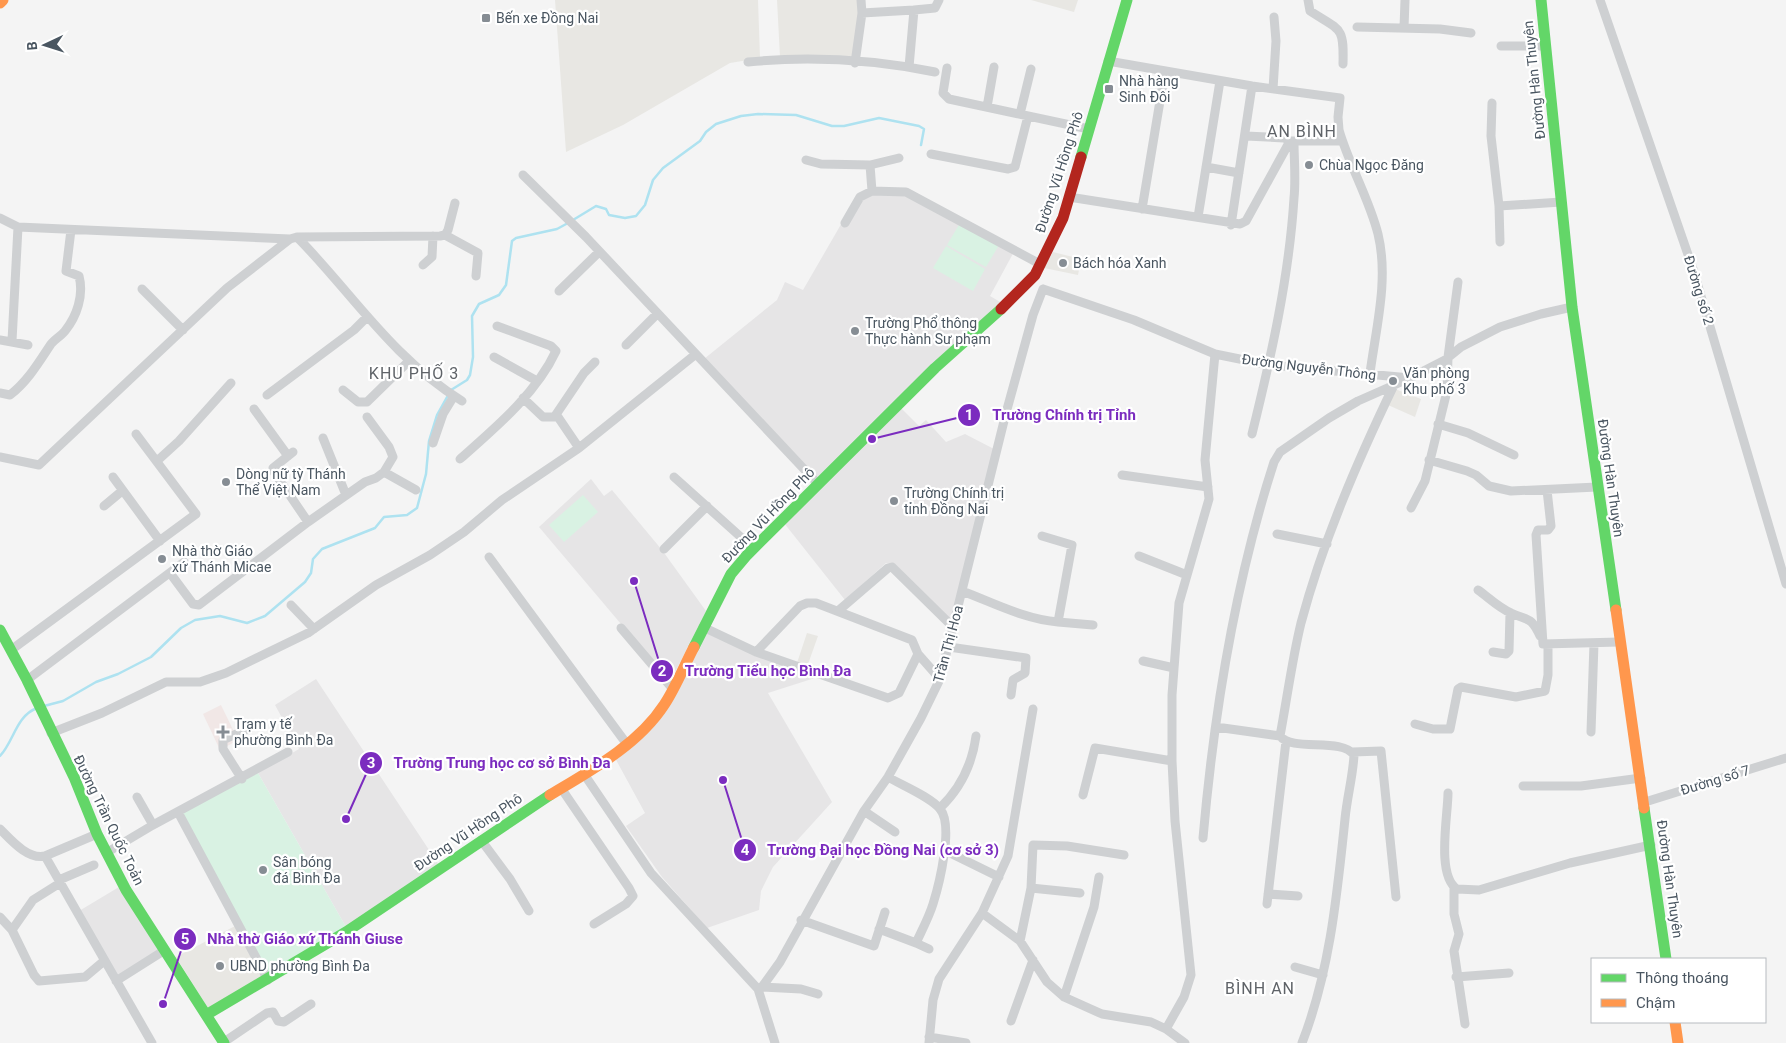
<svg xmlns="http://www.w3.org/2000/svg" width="1786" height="1043" viewBox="0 0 1786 1043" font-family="Roboto,sans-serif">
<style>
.commercial{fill:#e8e7e3}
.education{fill:#e6e5e6}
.medical{fill:#f1e7e6}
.green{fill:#d9f2e3}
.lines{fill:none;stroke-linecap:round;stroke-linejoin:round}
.stream{stroke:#aee2f0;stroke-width:2.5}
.street{stroke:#ced0d2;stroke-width:9}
.fast{stroke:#63d668;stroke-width:11}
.slow{stroke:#ff974d;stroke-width:11}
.jam{stroke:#b3261e;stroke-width:11}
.poi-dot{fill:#868d94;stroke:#fff;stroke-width:2}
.labels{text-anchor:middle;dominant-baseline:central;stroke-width:4.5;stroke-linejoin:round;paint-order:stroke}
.poi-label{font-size:14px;fill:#4a5661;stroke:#fff;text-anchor:start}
.street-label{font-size:14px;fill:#4a5661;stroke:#fff}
.quarter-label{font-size:16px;letter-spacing:1px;fill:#5f6368;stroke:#fff}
.leader{fill:none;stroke:#7b2cbf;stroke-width:2}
.callout-dot{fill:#7b2cbf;stroke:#fff;stroke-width:2}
.mark-label{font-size:15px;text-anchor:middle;font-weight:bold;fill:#fff}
.callout-label{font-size:15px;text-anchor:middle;font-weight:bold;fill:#7b2cbf;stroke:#fff;stroke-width:4.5;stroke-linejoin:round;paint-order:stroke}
</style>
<rect width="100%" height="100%" fill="#f4f4f4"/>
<path class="commercial" d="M555 0H758L760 58 730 63 623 125 566 152Z
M777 0H858L860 13 852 60 780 57Z
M1031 0H1078L1074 12Z
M1053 252 1081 259 1078 275 1044 268Z
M1395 389 1421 399 1415 417 1388 405Z
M807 633 818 636 807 667 797 663Z
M235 926 264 978 208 1008 176 957Z"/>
<path class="education" d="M890 188 1016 248 990 296 1002 303 817 479 704 359 777 300 785 282 803 290 858 195 868 189Z
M901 408 919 426 926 420 946 442 965 434 994 449 950 624 897 566 891 564 886 563 845 600 784 523Z
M591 479 604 496 612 490 662 550 706 611 670 682 539 527Z
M706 632 818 677 768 693 832 802 773 867 761 891 759 910 707 928 662 877 626 826 645 813 615 758 649 732Z
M316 679 439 865 346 927 258 773 299 749 275 705Z
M119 887 160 950 117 977 79 911Z"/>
<path class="medical" d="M221 705 238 740 220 750 203 714Z"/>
<path class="green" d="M960 223 999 245 986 267 947 245Z
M946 246 985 269 973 291 933 268Z
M583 495 598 512 564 542 549 525Z
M258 773 346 927 268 974 181 813Z"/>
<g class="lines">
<path class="stream" d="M573 220 596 206 606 209 609 215 625 218 636 216 645 205 653 180 663 168 700 141 706 132 716 124 741 116 758 114 796 115 832 126H844L879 118 919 126 924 129 921 145
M44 706 63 701 96 682 118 674 151 657 181 628 195 620 220 616 247 623 265 616 305 582 311 573 313 559 322 549 375 528 384 517 407 515 417 508 426 474 429 441 437 415 451 390 467 380 470 375 473 357 472 316 479 304 499 295 506 285 512 241 516 238 557 229 568 223
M0 756C14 741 16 716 37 708"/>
<path class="street" d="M1308 0 1310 11C1341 31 1344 26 1343 64
M1600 0 1693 269 1786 584
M862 13 914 10
M1357 27 1440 29 1471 33
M1404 28 1405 0
M1501 46H1546
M1108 61 1252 86 1340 98 1338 117 1339 130C1349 165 1369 198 1378 234 1389 279 1376 328 1370 373
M748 62C809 56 875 60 935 72
M855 63 862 13 861 0
M909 67 914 10 935 8 939 0
M947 68 943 93 949 99 1089 129
M1273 89 1276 41 1274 17
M1492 103 1491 136 1499 206 1561 202
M987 107 994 67
M1020 114 1031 69
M1246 136 1284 138 1290 141
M931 154 1008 169 1015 167 1028 116
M806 160 821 164 870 165 872 191 906 192 1040 264
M870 165 899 158
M1206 167 1239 173
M523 175 586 237 818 484
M1069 197 1240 224 1246 221 1290 141H1342
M1499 206 1500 242
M1142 209 1165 71
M1198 217 1220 81
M0 218 18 227 290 239 297 237 440 236 445 235 448 230 455 203
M845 223 860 197 872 191
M1231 225 1252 86
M445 235 478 253 476 276
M297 237C353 294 391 357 462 401
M423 265 432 257 433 236
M142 289 183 330
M1043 289 1134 320 1215 354 1269 365 1410 378 1445 360 1461 347 1500 327 1541 314 1572 307
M559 291 599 252
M0 340 28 345
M12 341 18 227
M626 345 657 314
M494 357 537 381
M343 390 358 402H367L409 361
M0 393 10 395C28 381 39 362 51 344 55 339 61 336 65 331 77 316 84 295 79 276L66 271 71 230
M267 395 354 330 367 317
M523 398 543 417H558L579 448
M254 409 288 456
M555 416 584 373 595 362
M1438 424 1468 433 1514 455
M1252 434C1271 357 1289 278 1294 198 1296 179 1294 160 1294 141
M323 438 346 495
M433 443 443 414 454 396
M293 452 273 468 274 472 308 522
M0 457 39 465 227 288 290 239
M460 459C495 428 536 394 556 351L551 346 497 326
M1429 460 1467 471 1476 475 1489 486 1511 491 1597 487
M157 461 179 441 231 383
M384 472 416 490
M1122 475 1208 487
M113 477 160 541
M674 477 753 548
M1547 490 1551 526 1548 530H1538L1536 535 1543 644 1619 642
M104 506 122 491
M1411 508 1425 481 1447 391 1448 357 1458 282
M1277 534 1327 544
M664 549 707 506
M1139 556 1187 575
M489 557 626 743
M170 573 193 604 199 605 308 522 365 482 376 478 384 472 393 457 389 447 367 417
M1478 590C1488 597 1499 608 1511 613 1528 621 1531 616 1540 636
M962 591C994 603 1024 619 1058 622L1072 545 1042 536
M291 605 314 629
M838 611 888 568 892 567 952 626
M1058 622 1093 625
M703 627 756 652 888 698 899 693 918 654
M621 628 672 688
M949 647 1026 658 1025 673 1013 680 1011 695
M11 650 196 514 136 434
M756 652 800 606 807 603H816L912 640 918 654 940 679
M1493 652 1506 654 1509 651 1510 613
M1143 661 1174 668
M27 680 184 562
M1415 724 1433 729H1450L1458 689 1461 687 1516 697 1545 691 1548 675V645
M1216 727 1280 736C1292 752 1342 737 1354 755 1353 776 1347 797 1345 819 1337 895 1330 971 1302 1043
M1591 732 1594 643
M51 733 102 713 166 682H200L226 673 308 633 376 585 430 555 464 532 502 500 579 448 696 354
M1280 736C1287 699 1292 660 1301 623 1323 541 1357 462 1394 385
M1353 752 1381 751 1396 897
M584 774 651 873 758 989 775 1043
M888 777C901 785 931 797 940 809 954 825 939 885 933 904 929 917 922 930 916 943L929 949
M242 779 223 749V740L258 724
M1523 786H1581L1641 778
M561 788 629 888 633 896 626 904 594 924
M1448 793C1448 815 1436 876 1457 889L1479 890 1570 863 1651 845
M1083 795 1095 748 1172 761
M137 797 153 825
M1645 802 1786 758
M940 808C961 788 972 765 976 736
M864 811 895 832
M178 812 268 980
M0 829C11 840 28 860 45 856
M97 834 45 856 152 1043
M1203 838C1214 712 1235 583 1274 462L1280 452 1329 418 1358 401 1410 378
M481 840 510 879 529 911
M944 850 999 877
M106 853 153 825 288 752
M59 880 94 865
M60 883 33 900 12 930 34 975 39 981 85 977 104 961
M1031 888 1080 893
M1454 888V914L1459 934 1454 951 1465 1024
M1268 894 1298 896
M1267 904 1286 741
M982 913 1020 941 1047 982 1064 997 1102 1014 1151 1022 1166 1029 1185 1043
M0 917 12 930
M801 920 874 946 885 912
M879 929 916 943
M1020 941 1031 888 1033 845 1067 846 1124 855
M1295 967 1323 975
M1456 977 1509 973
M116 981 165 950
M762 987 801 989 818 994
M758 989 762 987 780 962 864 811 888 777 921 718 940 679 1006 413 1033 315 1043 289
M1064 997 1094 907 1099 877
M1011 1021 1033 960
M1166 1029 1184 997 1191 975 1175 821 1172 761V695L1179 603 1209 499 1205 460 1215 354
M929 1037 966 1043
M224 1042 267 1013 273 1012 278 1021 284 1022 311 1004
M929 1043 933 1000 939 979 982 913 1008 856 1033 709"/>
<path class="fast" d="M1541 0 1572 307 1616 610
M1081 157 1127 0
M0 630 27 680 74 777 97 834 126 890 224 1043
M694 647 731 574 747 555 935 368 1001 309
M1644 808 1666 959
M206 1015 346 932 550 795"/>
<path class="slow" d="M0 3 3 0
M1616 610 1644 808
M550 795C590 771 638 745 664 705 676 687 684 666 694 647
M1675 1022 1678 1043"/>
<path class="jam" d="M1001 309 1035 275 1063 218 1081 157"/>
</g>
<g class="poi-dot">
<rect x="481" y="13" width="10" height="10" rx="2.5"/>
<rect x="1104" y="84" width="10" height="10" rx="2.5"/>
<circle cx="1309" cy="165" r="5"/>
<circle cx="1063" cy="263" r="5"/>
<circle cx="855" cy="331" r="5"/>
<circle cx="1393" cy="381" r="5"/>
<circle cx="226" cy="482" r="5"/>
<circle cx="894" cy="501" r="5"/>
<circle cx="162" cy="559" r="5"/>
<path d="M220.5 724.5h5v5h5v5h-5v5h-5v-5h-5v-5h5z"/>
<circle cx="263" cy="870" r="5"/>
<circle cx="220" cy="966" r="5"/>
</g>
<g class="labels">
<g class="poi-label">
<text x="496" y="18">Bến xe Đồng Nai</text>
<text x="1119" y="81">Nhà hàng<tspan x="1119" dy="16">Sinh Đôi</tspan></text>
<text x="1319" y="165">Chùa Ngọc Đăng</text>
<text x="1073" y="263">Bách hóa Xanh</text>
<text x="865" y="323">Trường Phổ thông<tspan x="865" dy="16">Thực hành Sư phạm</tspan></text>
<text x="1403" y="373">Văn phòng<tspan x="1403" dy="16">Khu phố 3</tspan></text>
<text x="236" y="474">Dòng nữ tỳ Thánh<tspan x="236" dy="16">Thể Việt Nam</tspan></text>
<text x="904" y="493">Trường Chính trị<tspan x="904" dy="16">tỉnh Đồng Nai</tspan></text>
<text x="172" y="551">Nhà thờ Giáo<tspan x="172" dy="16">xứ Thánh Micae</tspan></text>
<text x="234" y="724">Trạm y tế<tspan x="234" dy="16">phường Bình Đa</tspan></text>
<text x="273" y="862">Sân bóng<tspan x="273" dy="16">đá Bình Đa</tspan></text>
<text x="230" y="966">UBND phường Bình Đa</text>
</g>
<g class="street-label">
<text transform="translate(1534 80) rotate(-96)">Đường Hàn Thuyên</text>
<text transform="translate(1059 172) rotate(-72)">Đường Vũ Hồng Phô</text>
<text transform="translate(1699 290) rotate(73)">Đường số 2</text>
<text transform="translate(1309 367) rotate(7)">Đường Nguyễn Thông</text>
<text transform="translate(1611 478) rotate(82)">Đường Hàn Thuyên</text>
<text transform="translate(768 515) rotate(-46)">Đường Vũ Hồng Phô</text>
<text transform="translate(948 644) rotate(-75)">Trần Thị Hoa</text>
<text transform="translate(1715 780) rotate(-17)">Đường số 7</text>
<text transform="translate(109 820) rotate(64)">Đường Trần Quốc Toản</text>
<text transform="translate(468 832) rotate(-34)">Đường Vũ Hồng Phô</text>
<text transform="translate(1670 879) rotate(82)">Đường Hàn Thuyên</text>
</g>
<g class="quarter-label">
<text x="1302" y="131">AN BÌNH</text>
<text x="414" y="373">KHU PHỐ 3</text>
<text x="1260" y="988">BÌNH AN</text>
</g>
</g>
<path class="leader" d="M872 439L969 415M634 581L662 671M346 819L371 763M723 780L745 850M163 1004L185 939"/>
<g class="callout-dot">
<circle cx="872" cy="439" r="5"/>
<circle cx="634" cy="581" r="5"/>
<circle cx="346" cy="819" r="5"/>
<circle cx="723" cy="780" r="5"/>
<circle cx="163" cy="1004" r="5"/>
<circle cx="969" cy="415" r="12"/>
<circle cx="662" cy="671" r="12"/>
<circle cx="371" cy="763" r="12"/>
<circle cx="745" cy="850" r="12"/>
<circle cx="185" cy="939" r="12"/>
</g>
<g class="mark-label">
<text x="969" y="420">1</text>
<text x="662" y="676">2</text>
<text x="371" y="768">3</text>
<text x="745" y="855">4</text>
<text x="185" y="944">5</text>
</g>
<g class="callout-label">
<text x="1064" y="420">Trường Chính trị Tỉnh</text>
<text x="768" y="676">Trường Tiểu học Bình Đa</text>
<text x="502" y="768">Trường Trung học cơ sở Bình Đa</text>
<text x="883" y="855">Trường Đại học Đồng Nai (cơ sở 3)</text>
<text x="305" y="944">Nhà thờ Giáo xứ Thánh Giuse</text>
</g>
<rect x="1591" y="958" width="175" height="65" fill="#ffffff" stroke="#b7bbc0"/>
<rect x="1601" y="974" width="25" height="8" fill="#63d668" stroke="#b7bbc0"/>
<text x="1636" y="983" font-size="15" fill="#4a5661">Thông thoáng</text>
<rect x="1601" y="999" width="25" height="8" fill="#ff974d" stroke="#b7bbc0"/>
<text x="1636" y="1008" font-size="15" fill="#4a5661">Chậm</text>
<g transform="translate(45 45) rotate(266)" stroke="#ffffff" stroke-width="4" paint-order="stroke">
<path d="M0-4L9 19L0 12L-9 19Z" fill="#4a5661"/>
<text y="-8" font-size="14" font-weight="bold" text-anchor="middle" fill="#4a5661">B</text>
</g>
</svg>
